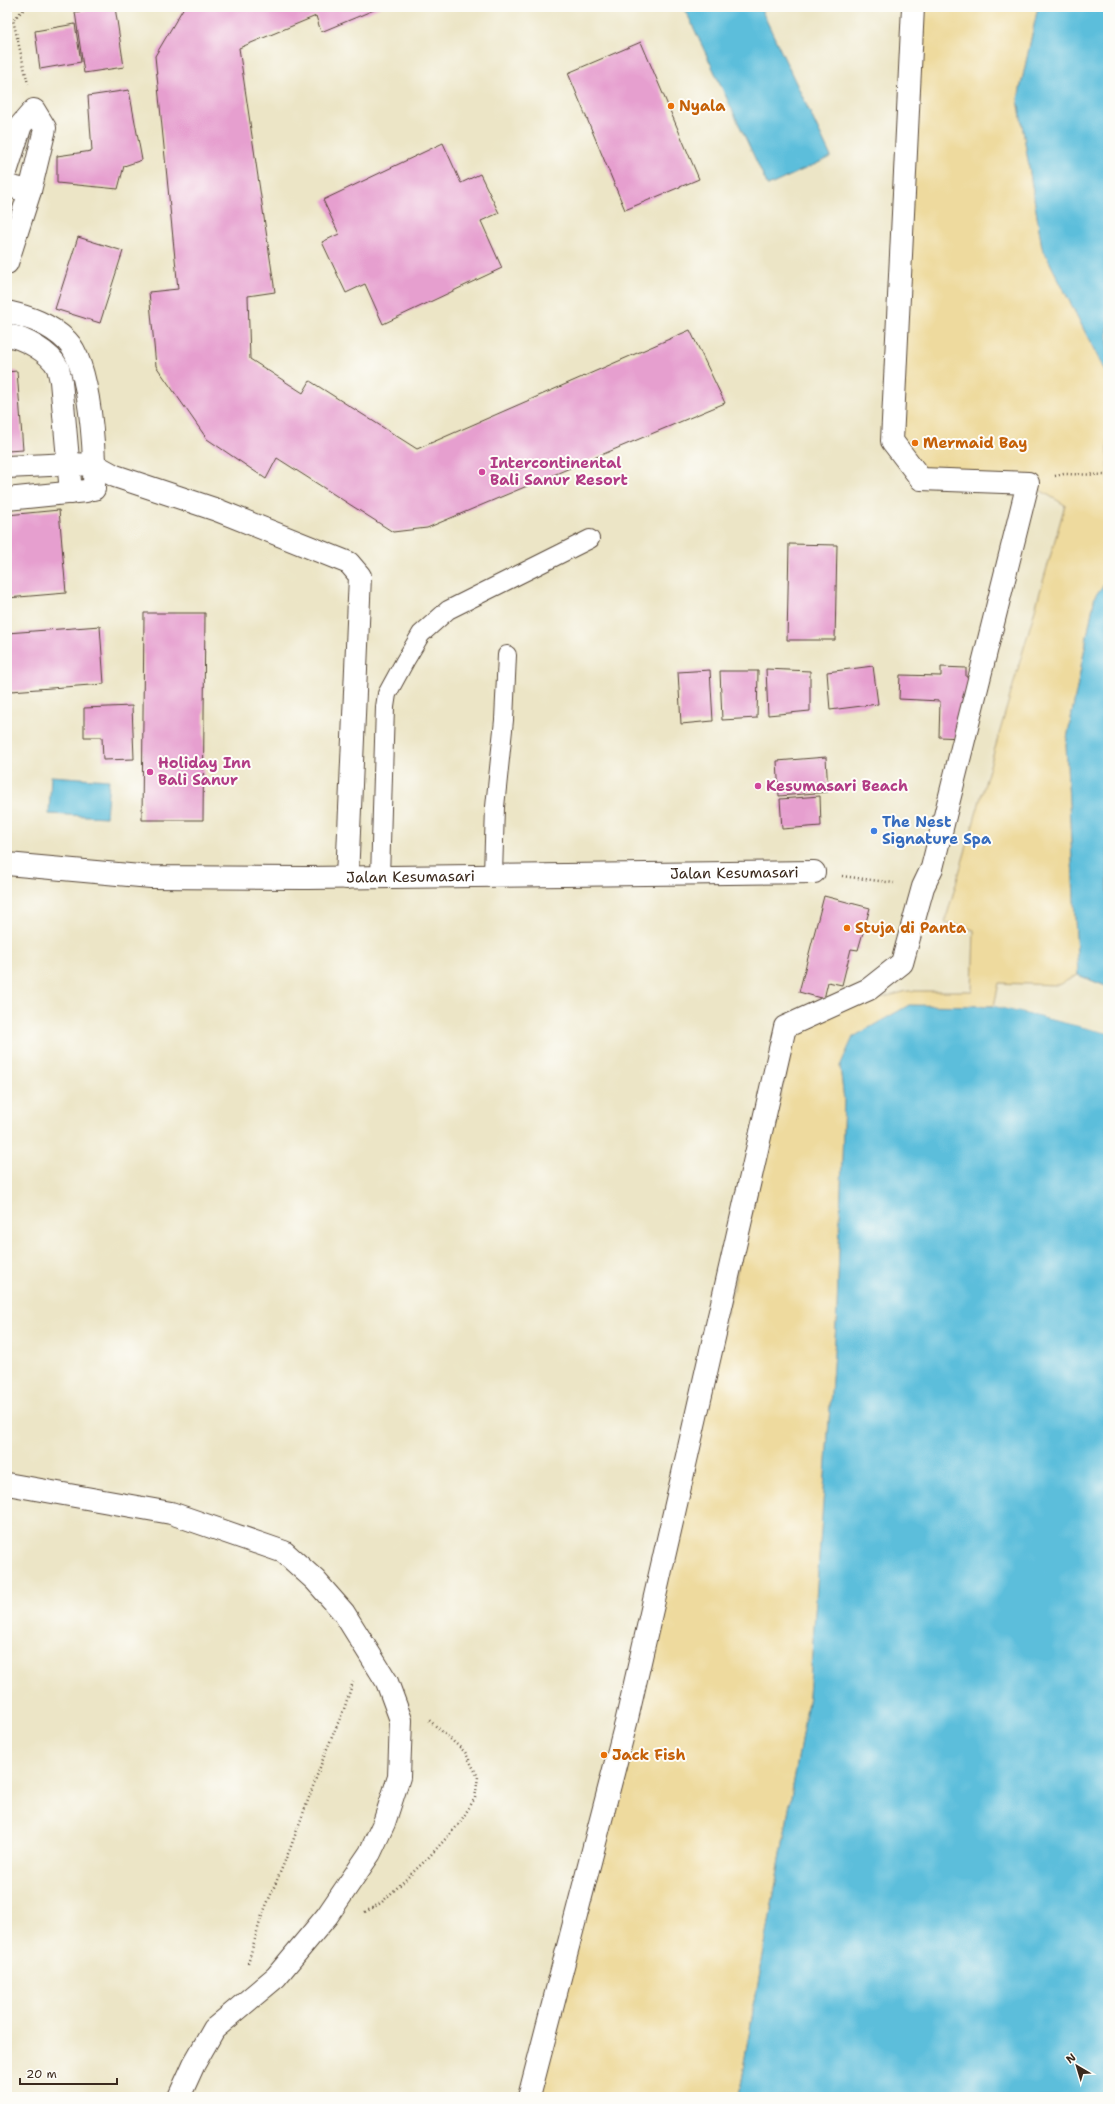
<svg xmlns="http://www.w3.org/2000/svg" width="1115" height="2104" viewBox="0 0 1115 2104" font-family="'Shantell Sans',sans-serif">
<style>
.sand{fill:#eeda9e;stroke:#94825e}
.water{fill:#5cbedb;stroke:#4c747c}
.pier{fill:#ece5c6}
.building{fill:#e69fcf}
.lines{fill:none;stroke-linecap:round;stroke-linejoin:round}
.service-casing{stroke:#564637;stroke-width:20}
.pedestrian-casing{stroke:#564637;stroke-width:24}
.minor-casing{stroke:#564637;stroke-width:24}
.path{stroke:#564637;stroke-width:2.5;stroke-dasharray:1 3;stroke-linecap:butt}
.service{stroke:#fff;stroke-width:18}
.pedestrian{stroke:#fff;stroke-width:22}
.minor{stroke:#fff;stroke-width:22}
.food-dot{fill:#e8710a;stroke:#fdfcf7;stroke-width:1.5}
.hotel-dot{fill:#d1479c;stroke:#fdfcf7;stroke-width:1.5}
.shop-dot{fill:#3f7fe0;stroke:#fdfcf7;stroke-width:1.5}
.labels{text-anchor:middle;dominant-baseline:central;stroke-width:4;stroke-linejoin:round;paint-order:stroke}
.food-label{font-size:15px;font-weight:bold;fill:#c56008;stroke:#fdfcf7;text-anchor:start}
.hotel-label{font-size:15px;font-weight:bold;fill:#b23c85;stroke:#fdfcf7;text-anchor:start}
.shop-label{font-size:15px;font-weight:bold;fill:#366cbe;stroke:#fdfcf7;text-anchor:start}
.street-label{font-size:15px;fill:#3b2a1e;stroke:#fdfcf7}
</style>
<rect width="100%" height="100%" fill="#fdfcf7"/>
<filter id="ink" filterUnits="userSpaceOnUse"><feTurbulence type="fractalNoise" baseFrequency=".025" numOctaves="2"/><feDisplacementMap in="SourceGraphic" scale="8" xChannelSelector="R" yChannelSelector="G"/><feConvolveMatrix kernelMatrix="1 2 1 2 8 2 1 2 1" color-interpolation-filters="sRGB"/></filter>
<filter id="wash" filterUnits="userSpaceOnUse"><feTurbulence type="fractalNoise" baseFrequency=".012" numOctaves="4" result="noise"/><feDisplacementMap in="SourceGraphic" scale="16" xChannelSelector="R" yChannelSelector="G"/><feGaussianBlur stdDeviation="0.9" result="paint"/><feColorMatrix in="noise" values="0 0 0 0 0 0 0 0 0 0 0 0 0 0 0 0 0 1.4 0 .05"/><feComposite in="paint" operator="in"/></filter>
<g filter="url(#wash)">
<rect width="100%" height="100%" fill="#ece5c6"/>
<path class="sand" d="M913 7H1038L1018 99 1042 247 1108 377V579L1095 596 1066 744 1078 975 1058 985 999 983 994 1006H909L840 1066 844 1100 837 1311 809 1696 738 2097H529L626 1723 797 1028 839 1009 907 991H972L974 930 945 922 1065 505 1028 483 921 479 892 441Z"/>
<path class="water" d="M684 7H760L831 157 768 186Z
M1038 7H1108V377L1042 247 1018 99Z
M1108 579V987L1078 975 1066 744 1095 596Z
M51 776 109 780 106 817 49 814Z
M909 1005 994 1006 1108 1033V2097H738L809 1696 837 1311 844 1100 840 1066 853 1037Z"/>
<path class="pier" d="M994 1004 1108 1031V1033L994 1006Z"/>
<g id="blocks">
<path class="building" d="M110 7H115L124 67 84 73 75 12Z
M184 7H381L321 32 316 16 239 48 275 292 248 296 250 359 303 393 310 381 417 449 690 330 725 403 427 528 393 532 277 458 266 479 207 439 156 366 149 292 178 289 155 56Z
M75 24 81 62 40 69 35 31Z
M641 42 699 179 625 210 568 73Z
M129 90 142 160 124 166 118 189 57 183V156L92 151 88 96Z
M443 143 461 183 480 174 499 213 481 221 502 268 383 324 365 284 346 293 322 242 339 234 323 200Z
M78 237 123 251 100 323 55 309Z
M17 371 23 450 7 451V372Z
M59 510 66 593 7 598V515Z
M789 544 837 545 835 640H787Z
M144 613H205L203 820H142Z
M100 626 104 684 11 691 7 633Z
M873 666 878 704 830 710 827 672Z
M941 667 966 668V677H969L963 738 939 737 940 701 899 699 900 675 941 676Z
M766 669 810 671V711L768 715Z
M710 670 713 721 681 724 678 672Z
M720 671H758L757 718 722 720Z
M132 706 134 759 103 760 102 737H84V708Z
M826 757 828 792 779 796 777 761Z
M820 796 821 826 782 829 780 799Z
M824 896 870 908 858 950 851 949 842 985 828 982 824 999 799 992Z"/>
</g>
</g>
<g filter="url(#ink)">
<use href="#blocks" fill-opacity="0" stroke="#564637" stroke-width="1"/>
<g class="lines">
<g class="service-casing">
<path id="service" d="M493 875 495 807 504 720 507 655
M380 878 385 707 387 694 405 661 421 634 448 610 590 539"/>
</g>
<g class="pedestrian-casing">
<path id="pedestrian" d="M529 2097 626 1723 785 1027 869 989 902 963 923 887 932 868 1028 483 921 479 892 441 913 7"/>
</g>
<g class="minor-casing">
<g id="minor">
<path d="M7 169 21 125 34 110 45 128 44 133 30 191 7 263"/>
<path d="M7 186 30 191"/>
<path d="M7 312C29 317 50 324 67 341 91 365 95 455 94 489"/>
<path d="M7 335C24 338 50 352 58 368 59 372 60 377 61 381L71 493"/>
<path d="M7 467 70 464 95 465 115 476 217 510 349 563 360 576 347 878"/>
<path d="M7 499 86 491"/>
<path id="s1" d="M7 864 151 877 307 878 814 872"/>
<path d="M7 1484 171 1513 284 1552 315 1580 344 1613 387 1682 401 1720 399 1777 384 1823 370 1853 327 1916 276 1977 214 2029 194 2064 179 2097"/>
</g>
</g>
<path class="path" d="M26 7 13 20 28 84
M1055 476 1064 474 1108 475
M842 876 894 883
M365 1912 381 1903 428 1858 459 1824 475 1798 478 1777 465 1752 429 1720
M248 1963 261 1918 290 1849 326 1751 344 1709 353 1682"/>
<use href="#service" class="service"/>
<use href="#pedestrian" class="pedestrian"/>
<use href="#minor" class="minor"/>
</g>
</g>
<g class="food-dot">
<circle cx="671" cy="106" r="4"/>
<circle cx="915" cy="443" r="4"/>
<circle cx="847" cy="928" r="4"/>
<circle cx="604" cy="1755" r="4"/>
</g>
<g class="hotel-dot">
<circle cx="482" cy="472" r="4"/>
<circle cx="150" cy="772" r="4"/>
<circle cx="758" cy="786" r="4"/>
</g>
<circle class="shop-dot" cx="874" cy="831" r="4"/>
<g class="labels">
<g class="food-label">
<text x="679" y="106">Nyala</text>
<text x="923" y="443">Mermaid Bay</text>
<text x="855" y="928">Stuja di Panta</text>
<text x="612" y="1755">Jack Fish</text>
</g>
<g class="hotel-label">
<text x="490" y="463">Intercontinental<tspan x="490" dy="17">Bali Sanur Resort</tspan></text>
<text x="158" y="763">Holiday Inn<tspan x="158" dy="17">Bali Sanur</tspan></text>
<text x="766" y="786">Kesumasari Beach</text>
</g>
<g class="shop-label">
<text x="882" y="822">The Nest<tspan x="882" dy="17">Signature Spa</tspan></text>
</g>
<g class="street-label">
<text stroke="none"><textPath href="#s1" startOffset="728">Jalan Kesumasari</textPath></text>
<text stroke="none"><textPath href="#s1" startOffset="404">Jalan Kesumasari</textPath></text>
</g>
</g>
<rect width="1115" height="2104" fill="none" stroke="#fdfcf7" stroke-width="24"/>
<g transform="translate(1077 2066) rotate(322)" stroke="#fdfcf7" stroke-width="3" paint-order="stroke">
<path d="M0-3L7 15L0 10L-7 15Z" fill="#3b2a1e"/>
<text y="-6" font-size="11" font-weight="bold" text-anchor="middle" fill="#3b2a1e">N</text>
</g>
<path d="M20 2078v6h97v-6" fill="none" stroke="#3b2a1e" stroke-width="2"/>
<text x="26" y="2078" font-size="12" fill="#3b2a1e" stroke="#fdfcf7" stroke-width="3" paint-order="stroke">20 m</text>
</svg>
